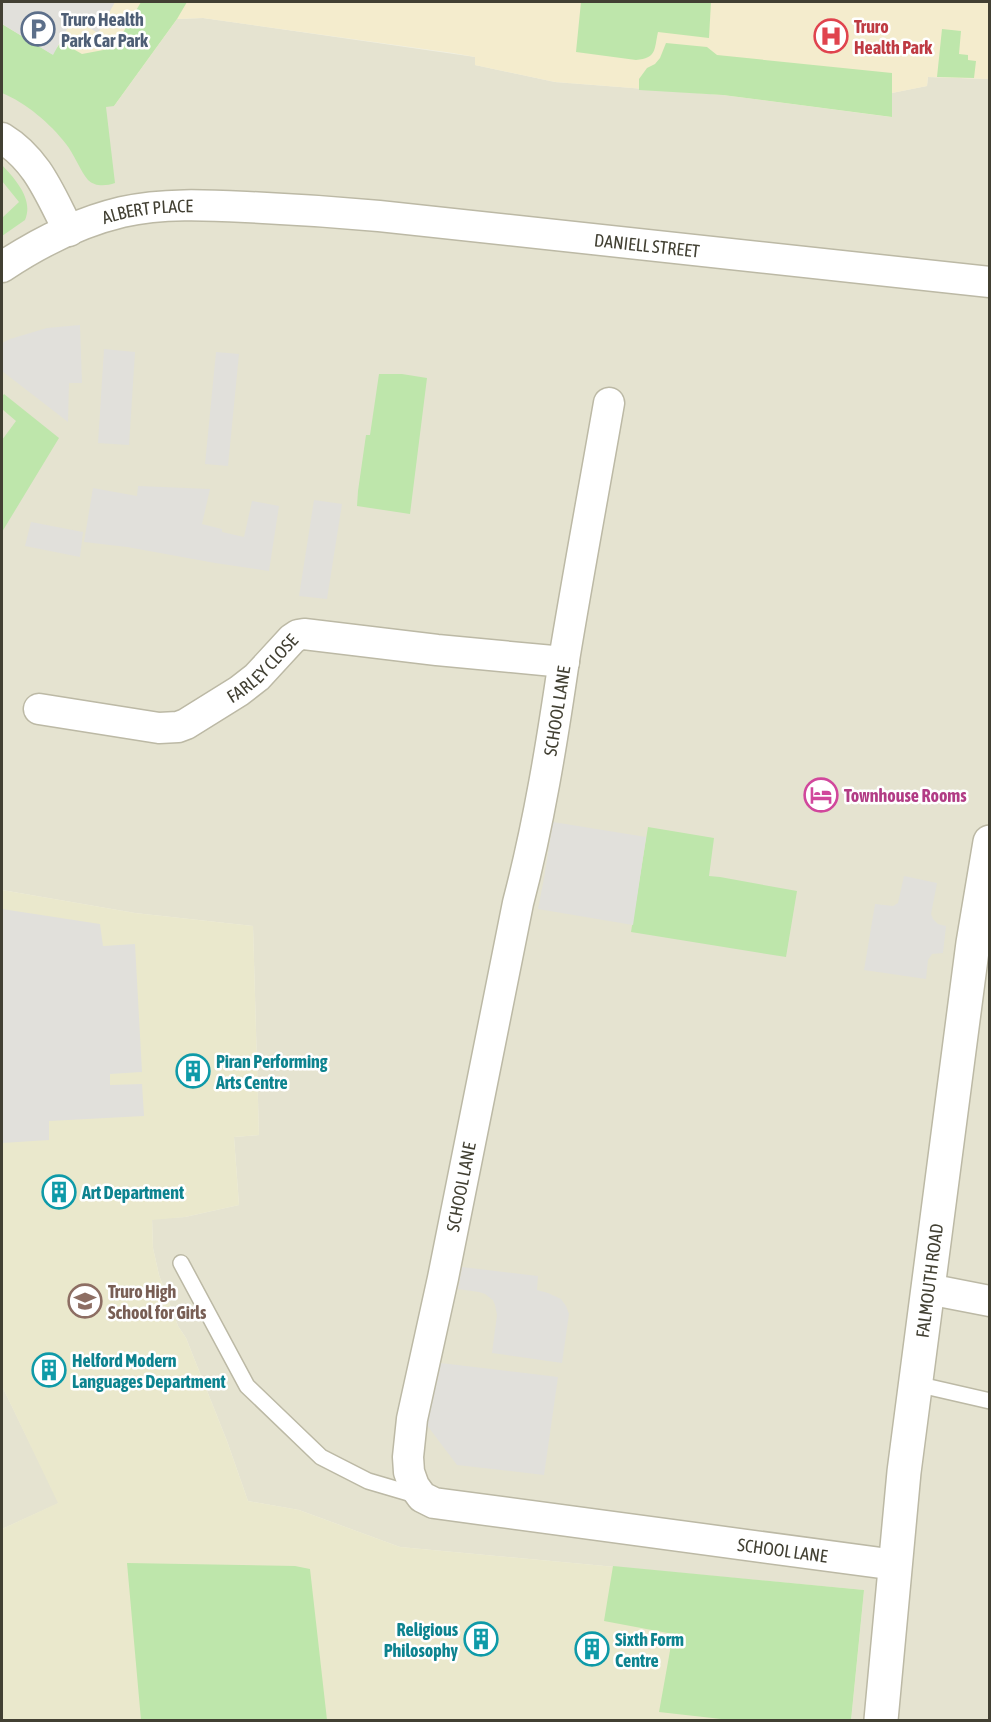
<svg xmlns="http://www.w3.org/2000/svg" width="991" height="1722" viewBox="0 0 991 1722" font-family="'Asap Condensed',sans-serif">
<style>
.residential{fill:#e5e3d0}
.commercial{fill:#f4eccd}
.education{fill:#eae8cc}
.green{fill:#bee6ab}
.parking{fill:#e1e0db}
.lines{fill:none;stroke-linecap:round;stroke-linejoin:round}
.service-casing{stroke:#bcb9a5;stroke-width:18}
.minor-casing{stroke:#bcb9a5;stroke-width:33}
.tertiary-casing{stroke:#bcb9a5;stroke-width:36}
.service{stroke:#fff;stroke-width:15}
.minor{stroke:#fff;stroke-width:30}
.tertiary{stroke:#fff;stroke-width:33}
.labels{text-anchor:middle;dominant-baseline:central;stroke-width:5;stroke-linejoin:round;paint-order:stroke}
.service-label{font-size:18px;font-weight:bold;fill:#4e5e75;stroke:#fff;text-anchor:start}
.health-label{font-size:18px;font-weight:bold;fill:#be3a42;stroke:#fff;text-anchor:start}
.street-label{font-size:18px;fill:#424033;stroke:#fff}
.hotel-label{font-size:18px;font-weight:bold;fill:#b23c85;stroke:#fff;text-anchor:start}
.culture-label{font-size:18px;font-weight:bold;fill:#0d838f;stroke:#fff;text-anchor:start}
.education-label{font-size:18px;font-weight:bold;fill:#785e54;stroke:#fff;text-anchor:start}
</style>
<rect width="100%" height="100%" fill="#f1f0e2"/>
<path class="residential" d="M203 18 475 57V65L555 82 723 95 891 117 892 93 927 86 928 77 989 79V1720H851L864 1590 400 1547 299 1510 248 1501 227 1441 186 1338 178 1326 159 1275 153 1248 152 1219 185 1217 239 1205 234 1137 259 1135 253 926 135 913 2 890V58L114 106 177 19Z
M2 1386 59 1503 2 1529Z"/>
<path class="commercial" d="M2 2H989V79L928 77 927 86 892 93V117L723 95 555 82 475 65V57L453 53 203 18 177 19 114 106 2 58Z"/>
<path class="education" d="M2 890 135 913 253 926 259 1135 234 1137 239 1205 185 1217 152 1220 153 1248 159 1275 178 1326 186 1338 227 1441 248 1501 299 1510 400 1547 864 1590 851 1720H2V1529L58 1503 2 1386Z"/>
<path class="green" d="M141 2H187L177 19 114 106 106 107 115 183C106 186 95 187 88 180 81 172 74 154 66 144 50 123 26 103 2 93V24L52 54 61 42 82 54 114 48Z
M581 2H711L709 38 658 32C654 50 657 58 636 60L576 52Z
M942 29 961 31 959 54 968 55V60L976 61 974 78 937 77Z
M666 43 707 47 717 55 892 73V117L723 95 639 90V79L647 68 655 64 660 58Z
M2 165C15 179 34 199 25 220L2 236V218L19 202 2 181Z
M379 374H402L427 378 410 514 357 506 358 491 366 435H370Z
M4 394 59 438 2 532V440L16 421 2 409V397Z
M648 827 714 838 709 876 720 877 797 891 786 957 631 932Z
M127 1563 295 1566 310 1569 327 1720H141Z
M613 1566 864 1590 851 1720H730L659 1712 673 1634 604 1621Z"/>
<path class="parking" d="M2 2H115L98 33 73 18 53 55 2 24Z
M80 325 82 383H69L68 422 2 371V343L10 339 47 328Z
M104 349 135 352 129 445 98 443Z
M216 352 239 354 228 466 205 464Z
M138 486 210 489 202 524 222 529V532L244 537 252 501 279 506 269 571 215 563 127 547 84 542 93 488 137 496Z
M314 500 342 504 327 599 299 596Z
M31 522 83 532 80 557 25 546Z
M553 822 646 837 633 925 538 909 544 878Z
M904 876 937 883 931 914 933 919 938 924 946 926 943 953 932 954 928 960 926 979 864 970 875 904 893 906 898 903Z
M2 909 100 924 103 946 135 944 142 1072 110 1074V1085L142 1084 144 1116 49 1121V1140L2 1143Z
M462 1267 538 1276 537 1290 548 1293 561 1299 566 1306 569 1314 562 1363 492 1353 497 1315 495 1305 493 1300 485 1294 479 1292 458 1289Z
M432 1362 558 1377 544 1475 457 1465 423 1420Z"/>
<g class="lines">
<g class="service-casing">
<path id="service" d="M181 1263 247 1386 321 1457 368 1481 419 1496
M916 1384 990 1401"/>
</g>
<g class="minor-casing">
<g id="minor">
<path d="M2 138C38 160 50 195 69 231"/>
<path id="s1" d="M2 267C38 243 80 222 122 212 163 203 205 205 246 207 291 209 335 212 379 216L990 282"/>
<path id="s2" d="M609 403C594 489 578 575 564 660 552 742 539 823 518 903L443 1278 412 1419 408 1457 409 1472 414 1486 422 1497 434 1503 896 1565"/>
<path id="s3" d="M39 709 159 728 178 727 186 724 239 691 257 677 292 639 298 635 304 634 437 650 564 662"/>
<path d="M928 1289 990 1301"/>
</g>
</g>
<g class="tertiary-casing">
<g id="tertiary">
<path id="s4" d="M881 1720 904 1472 973 943 990 842"/>
</g>
</g>
<use href="#service" class="service"/>
<use href="#minor" class="minor"/>
<use href="#tertiary" class="tertiary"/>
</g>
<defs>
<g id="parking-ring" transform="scale(1.725)"><circle r="9.5" fill="#fff" stroke="#5c6f8a" stroke-width="1.5"/><path d="M-3.5-5.5H1a3.5 3.5 0 0 1 0 7H-1V5.5H-3.5ZM-1-3.4V-.6H.8a1.4 1.4 0 0 0 0-2.8Z" fill="#5c6f8a"/></g>
<g id="hospital-ring" transform="scale(1.725)"><circle r="9.5" fill="#fff" stroke="#e0444e" stroke-width="1.5"/><path d="M-5-5h3v3.5h4V-5h3V5h-3V1.5h-4V5h-3Z" fill="#e0444e"/></g>
<g id="hotel-ring" transform="scale(1.725)"><circle r="9.5" fill="#fff" stroke="#d1479c" stroke-width="1.5"/><path d="M-6-4.5h1.5V1H6V5H4.5V3h-9V5H-6ZM-4 0a1.8 1.8 0 1 1 3.6 0ZM.5 0V-2.5h3Q6-2.5 6 0Z" fill="#d1479c"/></g>
<g id="building-ring" transform="scale(1.725)"><circle r="9.5" fill="#fff" stroke="#0f9aa8" stroke-width="1.5"/><path d="M-4-6H4V6H1V3H-1V6H-4ZM-2.5-4.3h1.7v1.8h-1.7ZM.8-4.3h1.7v1.8H.8ZM-2.5-1h1.7V.8h-1.7ZM.8-1h1.7V.8H.8Z" fill="#0f9aa8"/></g>
<g id="school-ring" transform="scale(1.725)"><circle r="9.5" fill="#fff" stroke="#8d6e63" stroke-width="1.5"/><path d="M0-5L7-2L0 1L-7-2ZM-4 1L0 2.5L4 1V4Q0 6-4 4Z" fill="#8d6e63"/></g>
</defs>
<g fill-rule="evenodd">
<use href="#parking-ring" x="38" y="29"/>
<use href="#hospital-ring" x="831" y="36"/>
<use href="#hotel-ring" x="821" y="795"/>
<use href="#building-ring" x="193" y="1071"/>
<use href="#building-ring" x="59" y="1192"/>
<use href="#school-ring" x="85" y="1301"/>
<use href="#building-ring" x="49" y="1370"/>
<use href="#building-ring" x="481" y="1639"/>
<use href="#building-ring" x="592" y="1649"/>
</g>
<g class="labels">
<g class="service-label">
<text x="61" y="19">Truro Health<tspan x="61" dy="21">Park Car Park</tspan></text>
</g>
<g class="health-label">
<text x="854" y="26">Truro<tspan x="854" dy="21">Health Park</tspan></text>
</g>
<g class="street-label">
<text stroke="none"><textPath href="#s1" startOffset="158">ALBERT PLACE</textPath></text>
<text stroke="none"><textPath href="#s1" startOffset="660">DANIELL STREET</textPath></text>
<text stroke="none"><textPath href="#s3" startOffset="244">FARLEY CLOSE</textPath></text>
<text transform="translate(557 711) rotate(-81)">SCHOOL LANE</text>
<text transform="translate(461 1187) rotate(-79)">SCHOOL LANE</text>
<text stroke="none"><textPath href="#s4" startOffset="442">FALMOUTH ROAD</textPath></text>
<text stroke="none"><textPath href="#s2" startOffset="1482">SCHOOL LANE</textPath></text>
</g>
<g class="hotel-label">
<text x="844" y="795">Townhouse Rooms</text>
</g>
<g class="culture-label">
<text x="216" y="1061">Piran Performing<tspan x="216" dy="21">Arts Centre</tspan></text>
<text x="82" y="1192">Art Department</text>
<text x="72" y="1360">Helford Modern<tspan x="72" dy="21">Languages Department</tspan></text>
<text x="458" y="1629" text-anchor="end">Religious<tspan x="458" dy="21">Philosophy</tspan></text>
<text x="615" y="1639">Sixth Form<tspan x="615" dy="21">Centre</tspan></text>
</g>
<g class="education-label">
<text x="108" y="1291">Truro High<tspan x="108" dy="21">School for Girls</tspan></text>
</g>
</g>
<rect width="991" height="1722" fill="none" stroke="#424033" stroke-width="6"/>
</svg>
